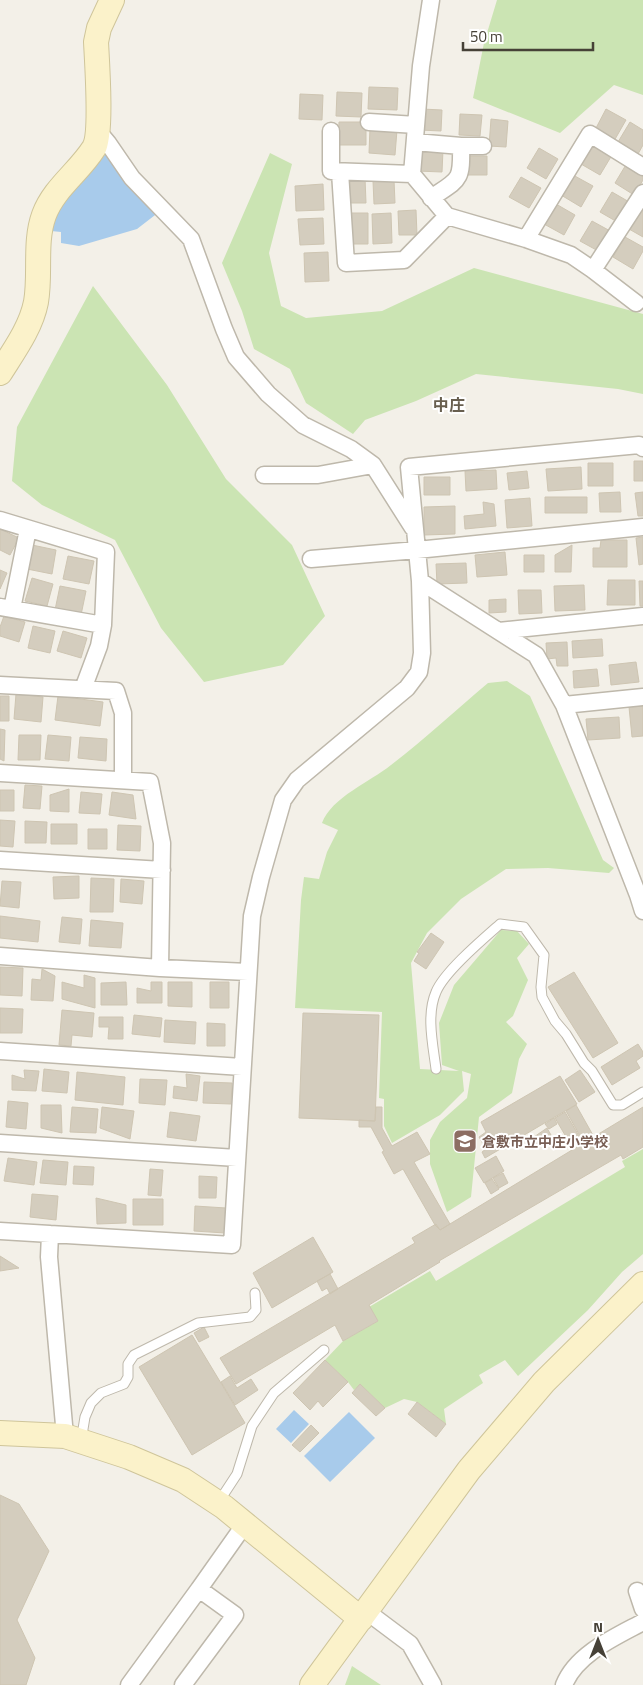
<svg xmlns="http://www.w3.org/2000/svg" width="643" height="1685" viewBox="0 0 643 1685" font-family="'Titillium Web','Noto Sans JP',sans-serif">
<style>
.green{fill:#cbe4b3}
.water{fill:#a8cbeb}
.building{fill:#d4cdbe;stroke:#cec5b2}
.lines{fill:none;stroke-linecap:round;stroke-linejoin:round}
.lane-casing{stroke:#beb8ab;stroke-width:11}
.street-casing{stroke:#beb8ab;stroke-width:19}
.secondary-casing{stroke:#cfc59a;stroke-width:26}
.lane{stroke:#fff;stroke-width:9}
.street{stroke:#fff;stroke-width:16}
.secondary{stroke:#fbf2ca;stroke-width:24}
.labels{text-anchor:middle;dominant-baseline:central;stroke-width:4;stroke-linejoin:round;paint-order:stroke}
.education-label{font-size:14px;font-weight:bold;fill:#785e54;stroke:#fff;text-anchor:start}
.quarter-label{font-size:16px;font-weight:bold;fill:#685f4f;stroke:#fff}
</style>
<rect width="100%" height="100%" fill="#f3f0e8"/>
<path class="green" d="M497 0H643V95L614 85 560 133 473 98 484 43Z
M270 153 292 164 269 253 281 306 306 318 382 311 474 268 643 314V394L618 389 476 374 416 401 365 420 353 434 306 403 290 369 254 349 242 311 222 263Z
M93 286 167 385 226 479 292 545 325 616 283 665 204 682 161 628 115 540 42 505 12 481 17 427Z
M507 681 530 696 603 860 614 868 609 873 548 868 506 869 461 899 427 933 411 963 420 1069 459 1071 442 1065 439 1023 454 985 501 930 517 931 529 944 517 958 528 980 513 1016 506 1022 527 1044 519 1059 512 1093 479 1117 471 1197 447 1212 430 1164V1140L440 1122 467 1098 471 1074 462 1071 464 1091 440 1115 392 1143 384 1126V1099L379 1098 382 1012 295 1008 301 900 304 877 319 879 327 852 338 830 322 823C332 797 370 782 391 765 425 739 456 710 488 683Z
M643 1149V1254L622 1272 588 1310 518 1376 505 1360 479 1375 483 1383 444 1409 446 1424 417 1402 404 1399 385 1408 361 1385 354 1390 348 1382 325 1360 343 1341 378 1321 369 1307 430 1271 436 1281 625 1167 622 1161Z
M352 1666 381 1685H345Z"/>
<path class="water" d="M109 151 159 212 137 229 79 246 61 243V232L51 231 55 214 89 170Z
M294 1410 309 1424 291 1443 276 1429Z
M349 1412 375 1438 330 1482 304 1456Z"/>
<path class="building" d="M369 87 398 88 397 110 368 109Z
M337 92 362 93 361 117 336 116Z
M300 94 323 95 322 120 299 119Z
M422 109 442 110 441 131 420 130Z
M606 109 626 120 614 141 595 130Z
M460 114 482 115 480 136 459 135Z
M491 119 508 121 506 147 489 146Z
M339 122H366V145H338Z
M630 122 643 130V145L638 154 618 142Z
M370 128 397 130 395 155 369 153Z
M593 143 612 155 600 175 581 164Z
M418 148 443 150 442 172 417 171Z
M539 148 558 159 546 179 527 168Z
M464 156H487V175H464Z
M627 163 643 172V180L634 195 615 183Z
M573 175 593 186 581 207 561 195Z
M521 177 541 188 529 208 509 197Z
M345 178H365L366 203H345Z
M394 180 395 203 374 204 373 181Z
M323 184 324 210 296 211 295 186Z
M612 192 631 203 619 223 600 212Z
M556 204 575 215 564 235 544 224Z
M641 209 643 210V237L629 229Z
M416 210 417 235H399L398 211Z
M347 213H368V244H347Z
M391 213 392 243 373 244 372 214Z
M323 218 324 244 300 245 298 219Z
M592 221 612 232 600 252 580 241Z
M625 237 643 247V251L633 269 613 257Z
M328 252 329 281 305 282 304 253Z
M634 461H643V481H634Z
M588 463H613V486H588Z
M581 467 582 489 548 491 546 469Z
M496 470 497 489 466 491 465 471Z
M527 471 529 488 509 490 507 473Z
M424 477H450V495H424Z
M620 492 621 512H600L599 493Z
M643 492V516H638L635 493Z
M545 497H587V513H545Z
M530 498 532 526 507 528 505 500Z
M483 502 494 504 496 526 465 529 464 516 484 514Z
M455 506V534L424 535V507Z
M0 529 19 538 10 555 0 550Z
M643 537V564L639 565 636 538Z
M601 540H627V567H593V548H600Z
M32 545 56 550 52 574 27 569Z
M572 545 571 572H555V555Z
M505 552 507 575 477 577 475 555Z
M524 555H544V572H524Z
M68 556 94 561 89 584 63 579Z
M466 563 467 583 437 584 436 564Z
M0 570 7 573 0 589Z
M32 578 53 584 47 606 25 601Z
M608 580H635V605H607Z
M639 581H643V606H640Z
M584 585 585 610 555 611 554 586Z
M60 586 86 591 81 615 55 610Z
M518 590H541L542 613 519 614Z
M506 599V612L489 613V600Z
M4 616 25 622 19 642 0 636V627Z
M33 626 55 631 50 653 28 648Z
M63 631 87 638 81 658 57 651Z
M602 639 603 656 573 658 572 641Z
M567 642 568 666H557L556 658 547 659 546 643Z
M636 662 639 682 611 685 609 665Z
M597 669 599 686 574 688 573 671Z
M16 694 43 697 41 722 14 719Z
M0 696H9V721H0Z
M58 696 103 702 100 726 55 720Z
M643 706V736L632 737 629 707Z
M619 717 620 738 588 740 586 719Z
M0 729 5 730 4 761 0 759Z
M19 735H41L40 760H18Z
M48 735 71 737 69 761 45 759Z
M80 737 107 739 106 761 78 758Z
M25 785 42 786 40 809 23 808Z
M69 789V812L50 811V795Z
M0 790H14V811H0Z
M81 792 102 794 100 814 79 813Z
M112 792 133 795 136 819 109 815Z
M0 820 15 821 13 847 0 846Z
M25 821 47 822 46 843H25Z
M51 824H77V844H51Z
M118 825 141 826 140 851 117 850Z
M88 829H107V849H88Z
M79 876V898L54 899 53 877Z
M91 878 114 879 113 912H90Z
M121 879 144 881 142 904 120 902Z
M2 881 21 882 19 908 0 906Z
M0 916 40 921 38 942 0 938Z
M62 917 82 919 80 944 59 942Z
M91 920 123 923 121 948 89 946Z
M431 933 444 942 426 969 414 961 419 953 417 952Z
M0 967 23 968 22 996 0 995Z
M42 969 55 976 53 1001 31 1000 32 979 41 980Z
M574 972 618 1043 593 1058 548 987Z
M84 975 95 978V1008L62 999V982L84 988Z
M126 982 127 1005H101V983Z
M151 982H162V1003H137V988L151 991Z
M168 982H192V1007L168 1006Z
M210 982H229V1008H210Z
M0 1008 23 1009 22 1033H0Z
M62 1010 94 1013 92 1037 72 1035 71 1046 59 1045Z
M303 1013 379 1015 375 1121 299 1118Z
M134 1015 162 1018 160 1037 132 1034Z
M99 1017H123V1039H108L109 1027H99Z
M165 1020 196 1022 195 1044 164 1042Z
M207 1023 225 1024V1046H207Z
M638 1044 643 1052V1056L636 1061 640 1068 612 1085 601 1067Z
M44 1069 69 1072 67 1093 42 1091Z
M24 1070 39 1071 36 1091 12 1090V1075L25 1079Z
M580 1070 595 1092 579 1102 565 1080Z
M77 1072 125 1077 123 1105 75 1100Z
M186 1074 200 1076 197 1101 173 1098 174 1086 187 1088Z
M560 1076 577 1104 485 1158 482 1152 486 1149 479 1137 486 1132 481 1122Z
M140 1079 167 1080 165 1105 139 1103Z
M204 1082 232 1083 231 1104 203 1103Z
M8 1101 28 1103 26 1129 6 1127Z
M41 1105H61L62 1133 41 1128Z
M576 1105 594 1137 584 1143 566 1111Z
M72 1107 98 1109 96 1133 70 1132Z
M102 1107 134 1111 130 1139 100 1128Z
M376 1107H382V1128L392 1146 417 1132 430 1154 414 1162 450 1224 440 1230 435 1225 403 1169 394 1174 382 1152 384 1151 371 1127H359V1120L375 1121Z
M643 1107V1147L623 1159 621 1155 439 1261 440 1262 369 1305 378 1321 343 1341 335 1325 236 1384 220 1358 415 1243 412 1238 436 1224 440 1230Z
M170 1112 200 1116 196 1141 167 1137Z
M565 1112 582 1141 572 1147 555 1118Z
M554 1118 557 1124 549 1129 545 1124Z
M547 1128 551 1135 547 1138 549 1141 542 1145 540 1142 535 1145 531 1139Z
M496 1156 504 1171 484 1183 475 1168Z
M8 1158 37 1162 34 1185 4 1181Z
M43 1160 68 1162 66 1185 40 1183Z
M74 1166 94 1167 93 1185 73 1184Z
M150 1169 163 1170 161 1196 148 1195Z
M503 1173 508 1183 499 1188 493 1178Z
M199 1176 217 1177 216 1198H199Z
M492 1179 499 1189 491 1194 485 1183Z
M32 1194 58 1196 56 1220 30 1217Z
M96 1198 126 1205V1223L97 1224Z
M133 1199H163V1225H133Z
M195 1206 226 1208 225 1233 194 1231Z
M313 1237 333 1272 272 1308 253 1273Z
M0 1256 19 1268 0 1271Z
M330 1274 338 1289 330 1294 327 1288 322 1291 317 1281Z
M204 1327 209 1337 199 1342 194 1333Z
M192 1335 245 1423 192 1455 139 1367Z
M325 1360 348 1382 323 1407 318 1401 310 1410 293 1393Z
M230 1376 237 1388 251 1379 258 1390 235 1405 221 1382Z
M360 1384 385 1408 376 1416 352 1393Z
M417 1402 446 1424 436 1437 408 1414Z
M311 1425 319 1433 300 1452 292 1445Z
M0 1495 19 1504 49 1551 17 1620 35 1658 26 1685H0Z"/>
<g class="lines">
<g class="lane-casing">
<path id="lane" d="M436 1069C433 1045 426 1015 436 992 444 972 483 939 500 924L524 927 544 955 541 987 542 997 555 1021 566 1034 584 1063 592 1071 613 1105H622L643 1092
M81 1441 85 1417 91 1403 101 1393 124 1384 128 1377V1364L134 1355 198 1323 250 1317 256 1310 255 1293
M218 1503 237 1474 252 1426 274 1393 324 1350"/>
</g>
<g class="street-casing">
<path id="street" d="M431 0 421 66 412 174 447 216 526 239 571 255 593 270 636 303
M369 122 416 125
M98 131 108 143 132 178 191 239 224 329 236 357 268 394 303 425 351 449 373 465 413 528
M331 131V171L412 174
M415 142 461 146C462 182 459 179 431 198
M461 146H483
M340 172 346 263 404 260 447 216
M526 239 590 134 643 167
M593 270 643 193
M643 448 639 445 409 467 420 581 536 655 564 705 643 697
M264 475H318L373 465
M0 520 106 552 103 625 99 646 83 689
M311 559 417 550 643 527
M0 607 103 625
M12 609 28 529
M499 631 643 616
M0 685 116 691 123 713V780
M564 705 638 895 643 911
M0 773 150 782 162 843 160 968 248 972
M0 860 162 870
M0 956 160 968
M0 1051 242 1067
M0 1143 237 1158
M0 1231 232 1245 252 916 261 877 283 800 297 780 407 688 419 672 422 653 420 581
M50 1234 49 1257 65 1436
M199 1589 245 1524
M637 1591 643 1609
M366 1611 410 1644 433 1685
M129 1685 199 1589 235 1615 183 1685
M564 1685C576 1654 615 1637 643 1622"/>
</g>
<g class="secondary-casing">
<path id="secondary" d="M0 373C13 352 31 328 36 302 41 274 34 242 44 215 54 188 79 172 94 148 102 134 97 61 96 42L99 28 112 0
M0 1433 65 1436 129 1457 183 1480 224 1507 361 1619
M312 1685 469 1470 544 1382 643 1284"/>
</g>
<use href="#lane" class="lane"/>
<use href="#street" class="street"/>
<use href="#secondary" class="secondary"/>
</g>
<defs>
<g id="school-square" transform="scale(1.25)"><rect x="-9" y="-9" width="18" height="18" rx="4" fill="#8d6e63" stroke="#fff"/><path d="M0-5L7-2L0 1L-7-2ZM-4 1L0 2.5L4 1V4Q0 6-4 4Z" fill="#fff"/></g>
</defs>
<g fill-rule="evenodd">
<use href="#school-square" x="465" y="1141"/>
</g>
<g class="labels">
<g class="education-label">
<text x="482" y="1141">倉敷市立中庄小学校</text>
</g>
<g class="quarter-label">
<text x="449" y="405">中庄</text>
</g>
</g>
<g transform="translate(598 1640)" stroke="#ffffff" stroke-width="4" paint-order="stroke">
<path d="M0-4L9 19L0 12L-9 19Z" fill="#464137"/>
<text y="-8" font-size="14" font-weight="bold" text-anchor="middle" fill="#464137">N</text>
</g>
<path d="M463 42v8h130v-8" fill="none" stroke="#464137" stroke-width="2.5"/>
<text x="470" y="42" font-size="15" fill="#464137" stroke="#ffffff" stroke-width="4" paint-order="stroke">50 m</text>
</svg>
